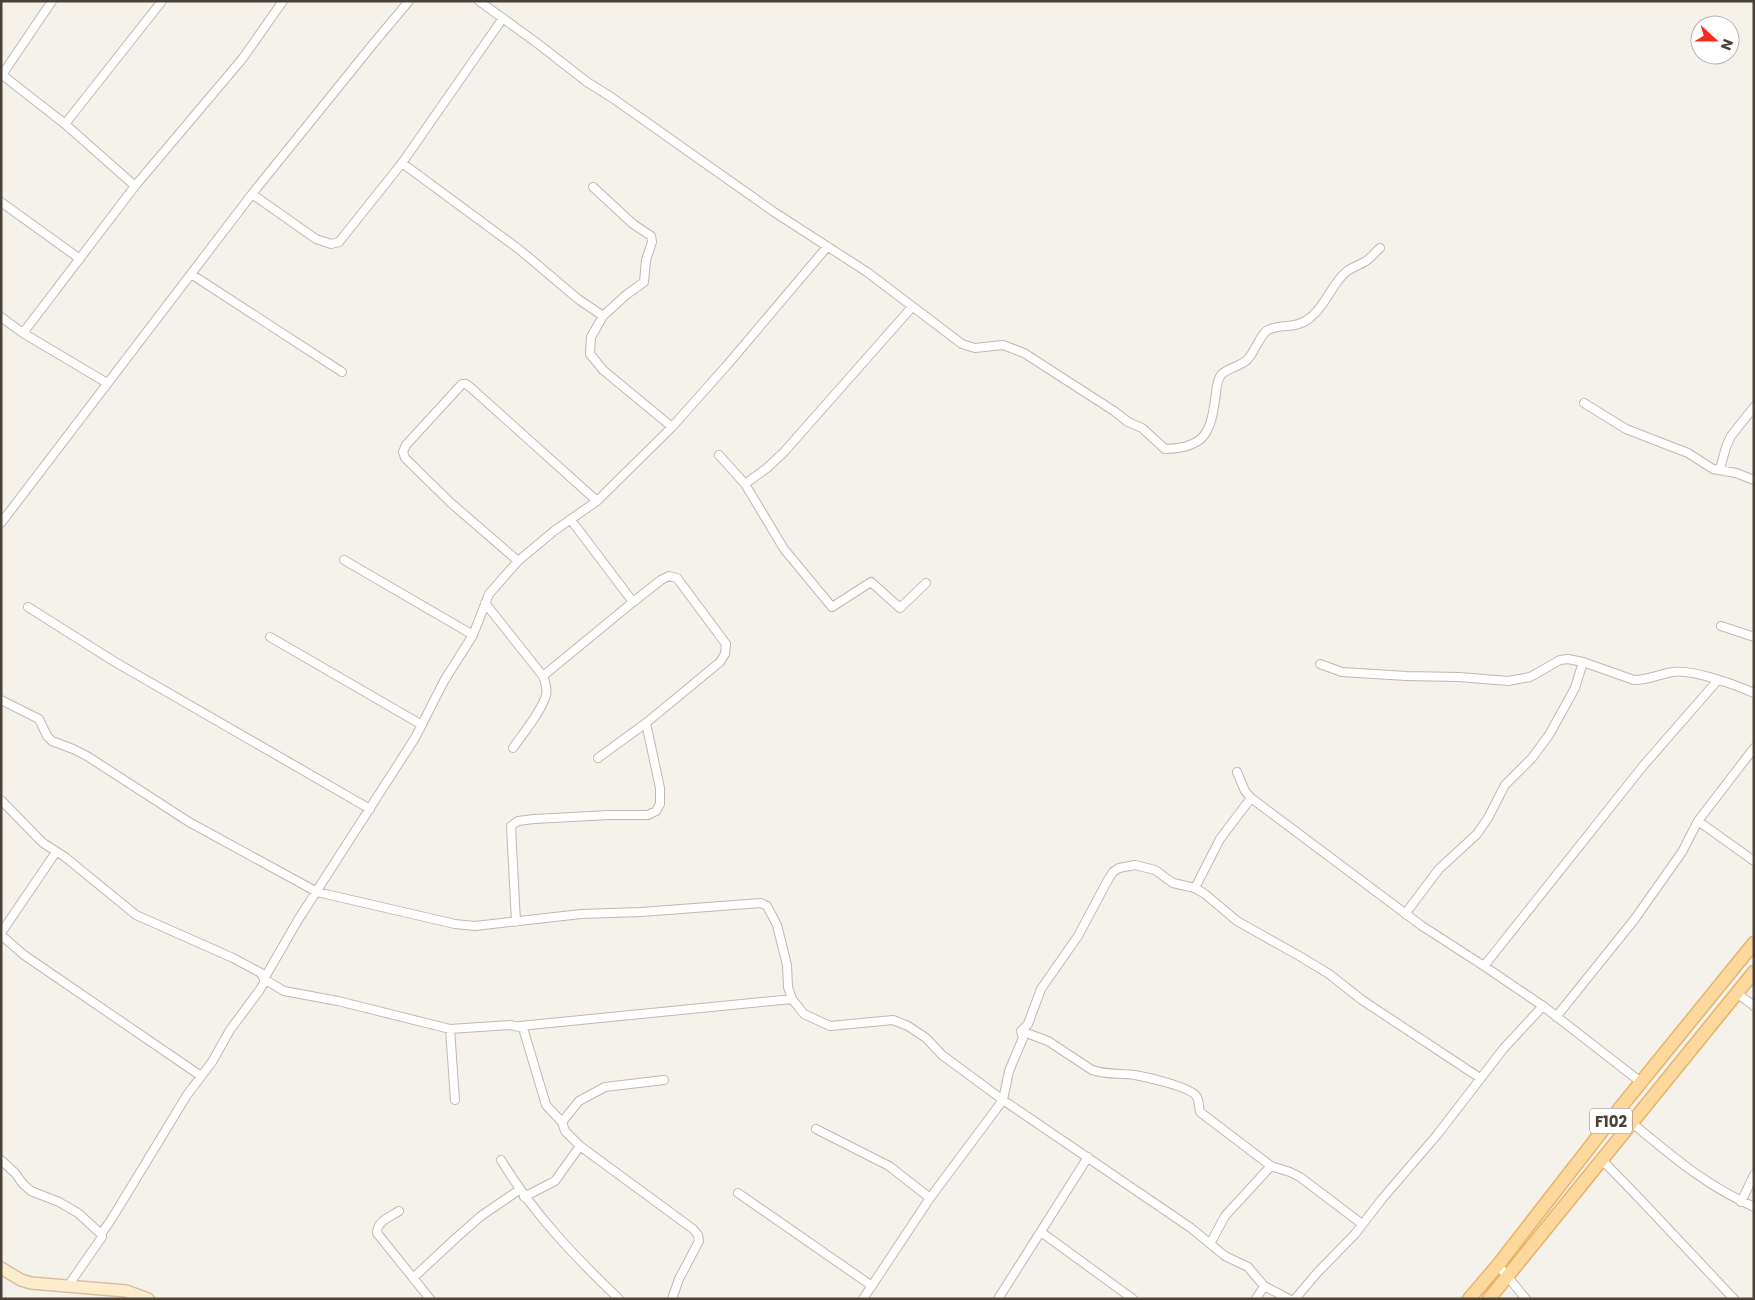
<svg xmlns="http://www.w3.org/2000/svg" width="1755" height="1300" viewBox="0 0 1755 1300" font-family="Poppins,sans-serif">
<style>
.lines{fill:none;stroke-linecap:round;stroke-linejoin:round}
.street-casing{stroke:#c1b8ae;stroke-width:10}
.secondary-casing{stroke:#d5c09b;stroke-width:14}
.primary-casing{stroke:#e4b46b;stroke-width:15}
.street{stroke:#fff;stroke-width:8}
.secondary{stroke:#feedcd;stroke-width:11}
.primary{stroke:#fdd89c;stroke-width:12}
.labels{text-anchor:middle;dominant-baseline:central;stroke-width:5;stroke-linejoin:round;paint-order:stroke}
.shield{fill:#fff;stroke:#807b74;stroke-width:1}
.shield-label{font-size:15px;font-weight:bold;fill:#4a4239}
</style>
<rect width="100%" height="100%" fill="#f5f1eb"/>
<g class="lines">
<g class="street-casing">
<path id="street" d="M479 1 537 43 587 82 611 97 774 212 867 272 962 344 975 348 1003 345 1024 353 1114 411 1128 422 1142 428 1165 449C1207 448 1211 431 1216 393 1217 387 1217 380 1221 375 1227 368 1239 367 1247 360 1255 352 1261 333 1268 330 1283 323 1296 330 1311 317 1326 305 1331 285 1346 272 1352 267 1360 265 1366 261 1371 258 1375 252 1380 248
M1 74 65 124 135 186
M2 75 52 1
M65 124 162 1
M402 163 520 250 578 299 603 316
M593 187 633 224 651 236 652 242 646 260 644 282 626 295 603 316 591 337 590 354 603 370 672 427
M252 194 316 239 331 244 339 242 402 163 503 18
M1 202 80 259
M191 274 342 372
M1 317 23 333 107 383
M23 333 135 186 243 58 283 1
M1584 403 1626 429 1688 453 1713 469 1736 473 1754 480
M719 455 745 484 784 549 832 607 871 582 900 608 926 583
M1720 469 1726 447 1731 436 1754 407
M745 484 767 468 784 452 912 307
M571 520 633 602
M1 523 252 194 373 44 409 1
M344 560 473 635
M518 561 451 503 405 458 403 452 406 445 462 384H466L470 387 597 501
M485 603 543 676 633 602 661 580 669 576 677 578 726 644 725 654 720 662 646 723 598 758
M28 607 115 662 370 809
M1721 626 1754 637
M270 637 422 725
M1320 664 1342 672 1406 676 1459 677 1508 681 1530 677 1560 660 1568 659 1583 662 1634 680C1648 680 1660 674 1673 672 1692 669 1736 685 1754 693
M1 700 39 719 47 736 52 741 73 749 87 756 189 822 317 892 455 924 475 926 581 914 641 912 761 903 767 906 777 925 787 965 788 987 792 999 804 1014 830 1026 893 1020 908 1026 926 1038 942 1055 1003 1100 1191 1228 1225 1256 1248 1267 1264 1286 1289 1299
M513 748C522 735 543 709 546 695 548 688 545 682 543 676
M1237 772 1245 791 1251 798 1422 926 1484 966 1543 1006 1642 1083
M1 800 43 843 65 857 136 915 233 958 261 973 264 979 284 991 338 1001 450 1029 511 1025 523 1028 546 1105 562 1122 565 1131 580 1146 693 1229 698 1235 699 1241 679 1279 672 1299
M1698 821 1754 861
M1195 888 1220 839 1251 798
M1405 914 1439 869 1477 834 1488 818 1505 785 1532 758 1549 735 1575 688 1583 662
M516 922 511 826 518 821 534 819 609 815H648L656 811 660 804V788L646 723
M1 933 56 852
M1 935 24 955 201 1076
M1484 966 1643 766 1718 680
M1737 993 1754 1006
M1556 1017 1634 920 1682 852 1698 821 1754 748
M520 1026 792 999
M450 1029 455 1100
M1021 1031 1048 1041 1092 1070C1106 1075 1121 1073 1135 1075 1146 1077 1192 1087 1197 1097 1199 1101 1199 1108 1200 1112L1271 1166 1290 1172 1300 1177 1362 1224
M562 1122 579 1101 605 1087 664 1080
M1632 1123C1673 1157 1705 1185 1754 1207
M816 1129 889 1166 930 1198
M1 1160 15 1173 23 1184 31 1191 59 1202 78 1213 101 1234
M501 1160C534 1214 573 1255 619 1299
M1602 1160 1639 1198 1734 1299
M738 1193 872 1286
M524 1197 555 1181 580 1146
M1741 1202 1754 1175
M399 1211C390 1217 377 1221 377 1233L430 1299
M1041 1232 1133 1299
M1210 1244 1225 1216 1271 1166
M1498 1265 1526 1299
M413 1278 456 1238 481 1216 519 1190
M68 1286 102 1237 101 1234 111 1220 173 1118 187 1095 212 1062 230 1030 259 991 264 983V979L298 920 415 738 444 681 473 635 489 594 518 561 554 531 597 501 672 427 728 364 827 247
M863 1299 930 1198 1003 1100 1009 1071 1023 1038 1021 1031 1028 1024 1041 989 1078 936 1109 878 1113 872 1119 868 1135 865 1155 870 1173 883 1195 888 1205 894 1237 921 1301 957 1329 974 1362 1000 1480 1078
M998 1299 1088 1157
M1256 1299 1264 1286
M1295 1299 1317 1273 1355 1234 1382 1199 1437 1135 1504 1048 1543 1006"/>
</g>
<g class="secondary-casing">
<path id="secondary" d="M1 1268 21 1280 31 1283 126 1291 148 1299"/>
</g>
<g class="primary-casing">
<path id="primary" d="M1469 1299 1498 1265 1620 1108 1754 943
M1489 1299 1754 972"/>
</g>
<use href="#street" class="street"/>
<use href="#secondary" class="secondary"/>
<use href="#primary" class="primary"/>
</g>
<g class="labels">
<rect class="shield" x="1590" y="1108.5" width="42" height="25" rx="4"/>
<g class="shield-label">
<text x="1611" y="1121">F102</text>
</g>
</g>
<rect width="1755" height="1300" fill="none" stroke="#4a4239" stroke-width="5"/>
<g transform="translate(1715 40) rotate(111)"><circle r="24" fill="#ffffff" stroke="#b7b3b0"/>
<path d="M0-4L9 19L0 12L-9 19Z" fill="#f82b20"/>
<text y="-8" font-size="14" font-weight="bold" text-anchor="middle" fill="#4a4239">N</text>
</g>
</svg>
